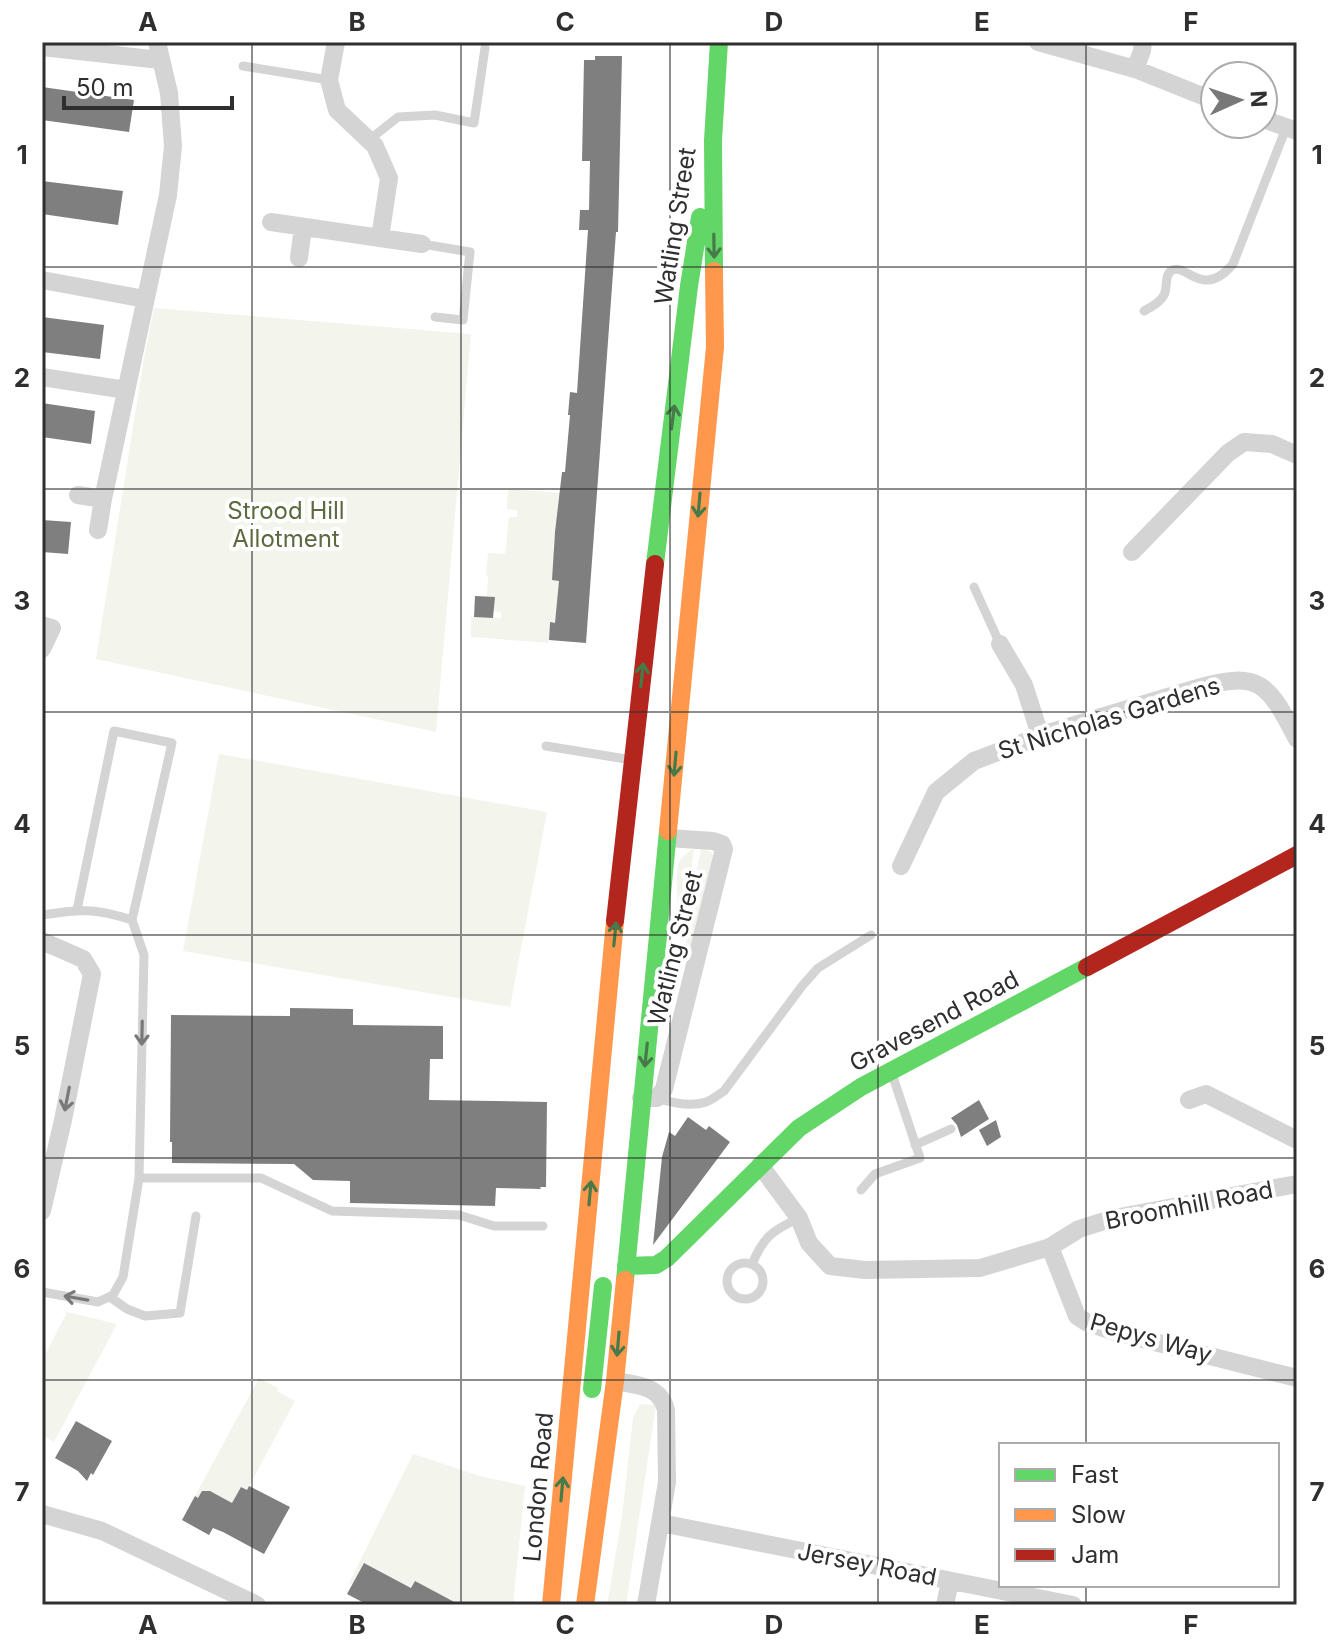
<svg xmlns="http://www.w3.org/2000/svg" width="1339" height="1647" viewBox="0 0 1339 1647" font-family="Inter,sans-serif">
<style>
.green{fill:#f3f5ec}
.building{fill:#7f7f7f}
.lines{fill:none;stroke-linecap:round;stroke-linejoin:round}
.lane{stroke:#d4d4d4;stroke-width:9}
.street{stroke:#d4d4d4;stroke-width:18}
.fast{stroke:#63d668;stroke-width:18}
.slow{stroke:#ff974d;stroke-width:18}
.jam{stroke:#b3261e;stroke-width:18}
.oneway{stroke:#467a49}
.oneway2{stroke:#797979}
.grid{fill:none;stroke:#2f2f2f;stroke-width:2;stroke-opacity:0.55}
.labels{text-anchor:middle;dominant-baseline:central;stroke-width:8;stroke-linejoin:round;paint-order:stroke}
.street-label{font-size:24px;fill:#2f2f2f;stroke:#fff}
.park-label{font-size:24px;fill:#5d693e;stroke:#fff}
.neatline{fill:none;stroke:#2f2f2f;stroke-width:3}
.grid-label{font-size:26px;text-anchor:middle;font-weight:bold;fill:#2f2f2f}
</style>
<rect width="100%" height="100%" fill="#fff"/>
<path class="green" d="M154 308 471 334 436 732 96 659 144 358Z
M508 489 560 493 559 532H555L553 550 564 581 560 623H549V643L471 637V617L501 618V612L493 611 494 597H487L488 576 486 575 488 553 505 554 509 517H517V510L507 509Z
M219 754 547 812 510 1007 183 951Z
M694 848 684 926H683L679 924C678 908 675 876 679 862 682 855 689 852 694 848Z
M701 848 711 852 713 856 688 968C681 938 696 879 701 848Z
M67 1312 117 1324 54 1442 42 1435V1361Z
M259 1378 278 1388 277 1391 295 1401 247 1490 241 1487 231 1506 227 1501 217 1495 215 1497 206 1491H202L198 1498 195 1496Z
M640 1404 656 1405 626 1605H607L622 1516 633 1418Z
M413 1454 480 1476 525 1486 513 1605H461L448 1598 444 1605 365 1563 352 1584 349 1583Z"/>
<path class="building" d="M595 56H622L618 232H616L586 643 549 640 550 622 555 623 559 581 552 580 555 532 562 472H565L570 415H568L570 392 577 393 588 230H579L580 210H589L590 161H582L584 60H595Z
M42 87 134 100 129 132 42 120Z
M42 181 123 191 118 225 42 214Z
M42 317 104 325 100 359 42 352Z
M42 403 95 411 91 444 42 437Z
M42 520 71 522 68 554 42 552Z
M475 596 495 597 493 618 474 617Z
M290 1008 353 1009V1025L443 1026V1059H430L429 1100 547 1102 546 1187H540L541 1189 496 1188 495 1206 350 1203V1181L313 1180 294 1164 172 1163V1142H170L171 1015 290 1016Z
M979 1100 989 1119 961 1137 957 1125 951 1118Z
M688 1117 706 1130 709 1126 730 1142 653 1245 662 1157 669 1132 675 1136Z
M996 1120 1001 1137 987 1146 979 1130Z
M76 1421 112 1441 93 1475 91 1473 87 1481 78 1471 55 1458Z
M249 1486 290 1507 264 1554 223 1532 213 1528 209 1535 182 1520 195 1496 198 1498 202 1491H210L232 1503 241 1487 247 1490Z
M364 1563 411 1588 415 1581 460 1605H368L347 1594Z"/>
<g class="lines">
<path class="lane" d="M243 66 329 80
M369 140 398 117 435 115 474 123 485 48
M422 244 470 252 463 320 435 317
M1144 311C1151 307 1160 303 1164 295 1168 288 1164 276 1171 271 1186 261 1202 301 1233 264L1286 128
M974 587 1000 644
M546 746 626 759
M77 910 114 731 172 743 132 920
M42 915C80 909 95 908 132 920L144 955 139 1178 123 1277 113 1295 98 1302 42 1292
M657 1098C672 1103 691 1107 706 1102 712 1100 718 1095 724 1091L802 986 818 968 871 935
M915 1145 951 1129
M139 1178H261L332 1211 459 1215 494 1226H543
M861 1190 875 1174 920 1158 893 1077
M727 1281a18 18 0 1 1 36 0a18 18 0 1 1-36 0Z
M752 1264C764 1236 772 1231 799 1218
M110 1297 127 1309 145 1316 180 1313 196 1216"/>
<path class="street" d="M1038 42 1135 69 1215 101
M42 47 160 60
M1135 69 1142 51 1143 42
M1263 119 1297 131
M271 222 380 238 389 178 375 146 337 110 329 80 336 42
M380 238 422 244
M299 258 303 227
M42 280 145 299
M42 377 126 390
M78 495 103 499 168 195 173 146 169 93 157 42
M98 530 103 499
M1132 552 1228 453 1244 442 1272 444 1297 455
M42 625 52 628 42 649
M1000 644 1024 685 1040 735
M901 866 936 792 974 761 1051 732 1197 688C1261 670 1268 684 1297 739
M42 941 83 959 92 974 63 1120 42 1211
M641 1098H657L664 1089 724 849 722 844 713 841 668 838
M1189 1100 1206 1094 1297 1140
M760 1165 799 1218 809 1243 830 1266 865 1270 980 1268 1050 1247 1079 1229 1114 1218 1297 1184
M1050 1247 1077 1316 1086 1322 1115 1332 1297 1378
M615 1381C636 1385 660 1385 666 1410L667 1482 646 1605
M42 1514 102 1531 257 1605
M661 1523 1073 1605
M945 1605 950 1581"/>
<path class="fast" d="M714 271 713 140 719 42
M655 564 689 286 700 217
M626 1266 656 1265 667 1258 799 1128 861 1087 1087 967
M625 1280 668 831
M592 1389 603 1286"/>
<path class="slow" d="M668 831 715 347 714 271
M551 1605 615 921
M585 1605 615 1381 625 1280"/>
<path class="jam" d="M615 921 655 564
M1087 967 1297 855"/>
</g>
<defs><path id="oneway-shaft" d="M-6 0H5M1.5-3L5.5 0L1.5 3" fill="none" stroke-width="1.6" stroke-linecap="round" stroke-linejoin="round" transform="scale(2)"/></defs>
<g class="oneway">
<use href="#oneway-shaft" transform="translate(714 246) rotate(89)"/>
<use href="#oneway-shaft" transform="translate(673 417) rotate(-83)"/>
<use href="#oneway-shaft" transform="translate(699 505) rotate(95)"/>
<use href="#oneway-shaft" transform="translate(642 675) rotate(-84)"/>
<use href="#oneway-shaft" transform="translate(675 764) rotate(95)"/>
<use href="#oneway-shaft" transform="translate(615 934) rotate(-84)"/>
<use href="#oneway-shaft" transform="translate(646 1055) rotate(96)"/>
<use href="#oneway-shaft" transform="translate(590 1193) rotate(-85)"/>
<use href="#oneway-shaft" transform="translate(618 1344) rotate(95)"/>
<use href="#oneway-shaft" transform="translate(562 1489) rotate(-85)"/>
</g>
<g class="oneway2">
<use href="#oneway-shaft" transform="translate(142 1033) rotate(91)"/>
<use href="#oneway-shaft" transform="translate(67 1099) rotate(101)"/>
<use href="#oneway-shaft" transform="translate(76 1298) rotate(-170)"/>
</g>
<path class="grid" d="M252 42V1605M461 42V1605M670 42V1605M878 42V1605M1086 42V1445M42 267H1297M42 489H1297M42 712H1297M42 935H1297M42 1158H1297M42 1380H1297M1086 1585V1605"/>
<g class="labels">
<g class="street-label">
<text transform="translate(675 226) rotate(-81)">Watling Street</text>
<text transform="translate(1109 718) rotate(-17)">St Nicholas Gardens</text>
<text transform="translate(675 948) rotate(-76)">Watling Street</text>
<text transform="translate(934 1021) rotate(-28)">Gravesend Road</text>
<text transform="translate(1189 1205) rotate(-11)">Broomhill Road</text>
<text transform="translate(1151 1338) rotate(16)">Pepys Way</text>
<text transform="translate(538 1487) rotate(-85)">London Road</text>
<text transform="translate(867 1564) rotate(11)">Jersey Road</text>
</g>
<g class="park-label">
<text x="286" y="510">Strood Hill<tspan x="286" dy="28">Allotment</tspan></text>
</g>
</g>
<rect width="1339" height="1647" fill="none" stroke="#ffffff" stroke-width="88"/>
<rect x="999" y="1443" width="280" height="144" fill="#ffffff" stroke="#acacac" stroke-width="2"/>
<rect x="1015" y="1469" width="40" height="12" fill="#63d668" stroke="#acacac" stroke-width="2"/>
<text x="1071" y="1483" font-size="24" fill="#2f2f2f">Fast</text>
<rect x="1015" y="1509" width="40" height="12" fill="#ff974d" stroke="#acacac" stroke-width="2"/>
<text x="1071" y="1523" font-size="24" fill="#2f2f2f">Slow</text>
<rect x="1015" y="1549" width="40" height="12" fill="#b3261e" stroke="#acacac" stroke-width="2"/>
<text x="1071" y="1563" font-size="24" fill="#2f2f2f">Jam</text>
<g transform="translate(1239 100) rotate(87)"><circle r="38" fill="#ffffff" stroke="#acacac" stroke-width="2"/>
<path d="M0-6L14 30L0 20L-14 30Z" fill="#787878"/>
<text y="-12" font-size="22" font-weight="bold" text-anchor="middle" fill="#2f2f2f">N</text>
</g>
<path d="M64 96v12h168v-12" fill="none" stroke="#2f2f2f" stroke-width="4"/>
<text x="76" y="96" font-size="24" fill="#2f2f2f" stroke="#ffffff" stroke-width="6" paint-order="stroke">50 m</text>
<rect x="44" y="44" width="1251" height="1559" class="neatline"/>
<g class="grid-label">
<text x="148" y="31">A</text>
<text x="357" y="31">B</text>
<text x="565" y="31">C</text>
<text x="774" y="31">D</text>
<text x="982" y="31">E</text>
<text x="1191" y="31">F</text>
<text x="22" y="164">1</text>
<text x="1317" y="164">1</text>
<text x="22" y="387">2</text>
<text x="1317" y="387">2</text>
<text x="22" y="610">3</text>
<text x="1317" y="610">3</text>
<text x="22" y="833">4</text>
<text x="1317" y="833">4</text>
<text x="22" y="1055">5</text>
<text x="1317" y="1055">5</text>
<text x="22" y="1278">6</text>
<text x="1317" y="1278">6</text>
<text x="22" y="1501">7</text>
<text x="1317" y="1501">7</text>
<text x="148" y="1634">A</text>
<text x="357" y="1634">B</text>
<text x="565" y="1634">C</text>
<text x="774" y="1634">D</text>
<text x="982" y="1634">E</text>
<text x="1191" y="1634">F</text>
</g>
</svg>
